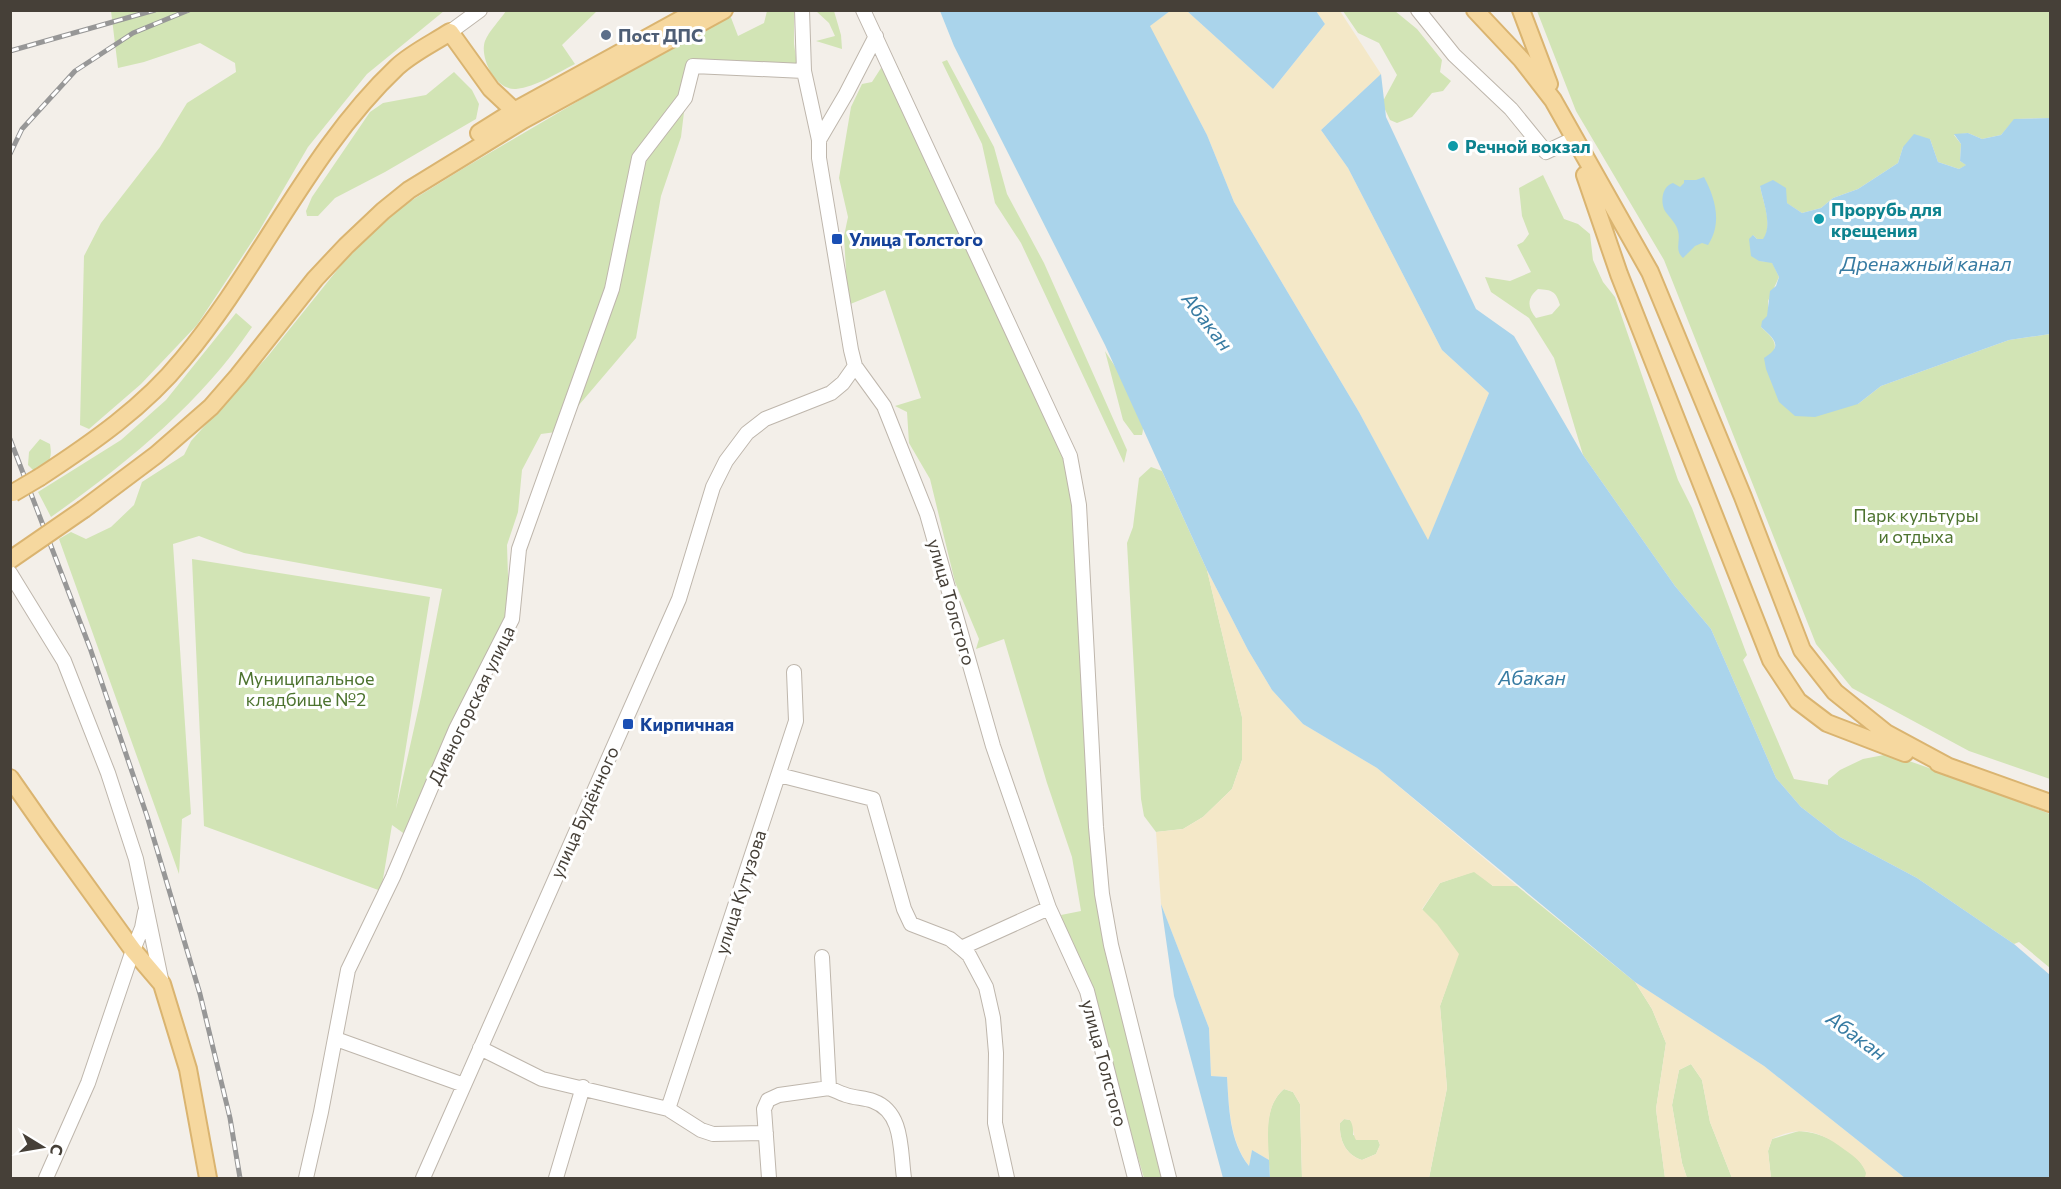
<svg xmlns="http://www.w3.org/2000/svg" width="2061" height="1189" viewBox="0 0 2061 1189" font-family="Commissioner,sans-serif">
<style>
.green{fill:#d2e4b5;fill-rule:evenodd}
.sand{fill:#f4e8c8;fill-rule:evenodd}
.water{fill:#aad4eb}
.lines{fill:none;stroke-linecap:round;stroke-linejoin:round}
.minor-casing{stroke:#beb6ac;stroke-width:16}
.major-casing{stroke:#dab470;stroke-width:20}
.minor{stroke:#fff;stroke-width:14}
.major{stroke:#f6d89f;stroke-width:16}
.rail-casing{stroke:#979797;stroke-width:5}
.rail{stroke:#fff;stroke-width:3;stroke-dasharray:9;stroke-linecap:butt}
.major-bridge-casing{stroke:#dab470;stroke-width:20;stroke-linecap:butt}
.major-bridge{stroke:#f6d89f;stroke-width:16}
.service-dot{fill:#5c6f8a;stroke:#fff;stroke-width:2}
.culture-dot{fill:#0f9aa8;stroke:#fff;stroke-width:2}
.transit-dot{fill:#1a4fb4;stroke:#fff;stroke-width:2}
.labels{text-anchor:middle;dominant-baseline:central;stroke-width:6;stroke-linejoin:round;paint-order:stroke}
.service-label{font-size:18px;font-weight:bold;fill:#4e5e75;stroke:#fff;text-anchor:start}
.culture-label{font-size:18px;font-weight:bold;fill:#0d838f;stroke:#fff;text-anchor:start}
.transit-label{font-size:18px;font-weight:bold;fill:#164399;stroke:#fff;text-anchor:start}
.park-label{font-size:18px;fill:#4d732f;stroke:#fff}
.street-label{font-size:18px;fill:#464038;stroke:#fff}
.water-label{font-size:20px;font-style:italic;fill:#377ba2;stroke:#fff}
</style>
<rect width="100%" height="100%" fill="#f3efe9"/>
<path class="green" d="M598 10 562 45 575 64C557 73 536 87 516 89 496 91 479 58 485 41 489 31 500 20 506 11Z
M111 11H444L367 74 308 147 259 231 197 325 141 384 89 429 80 425 84 256 101 223 160 147 187 103 236 72 235 63 200 43 144 62 118 68Z
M767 11H794V44L797 65 778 63 690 62 681 137 661 196 636 338 556 432 541 434 522 470 518 512 507 545 509 607 406 835 392 825 381 891 204 826 192 559 430 597 396 809 421 697 442 589 244 553 199 536 173 544 191 814 182 819 179 874 59 539 71 532 86 539 111 527 134 505 142 482 184 455 191 441 268 356 342 264 393 212 464 168 655 56 730 15 738 36 764 23Z
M816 11H834L841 35 842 49 816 41 835 36 829 23Z
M1343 11H1395L1417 29 1442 60 1440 72 1451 81 1443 91 1432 93 1412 117 1397 123 1390 120 1382 103 1397 75 1379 43 1358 33Z
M1537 11H2050V118L2015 119 2001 135 1982 139 1968 133 1954 135 1961 144 1960 161 1967 165 1959 169 1938 162 1930 139 1903 147 1898 163 1858 189 1833 198 1821 208 1802 213 1760 186C1763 202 1773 224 1764 239H1757L1753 235 1759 261 1772 262 1779 277 1768 301V316L1761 327C1769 335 1779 341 1773 353L1858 404 1881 386 2009 340 2050 334V779L1969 751 1852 688 1816 644 1664 260 1576 111Z
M947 60 994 147 1007 194 1044 263 1127 450 1124 463 1021 243 995 203 982 144 942 62Z
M881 68 900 71 1080 481 1093 758 1109 925 1129 988 1166 1159 1173 1178H1144L1099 1027 1061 915 1081 911 1072 857 1047 783 1004 639 976 649 979 639 955 582 930 479 909 443 907 412 895 406 921 398 885 290 848 305 844 236 848 217 839 178 851 107 862 84 872 82Z
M454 72 472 90 479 104 476 119 385 172 335 198 318 216H307L306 211 312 197 370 112 383 103 426 95Z
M1543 175 1564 219 1578 224 1590 234 1593 260 1603 282 1615 297 1678 480 1692 508 1747 655 1743 660 1794 779 1828 785V780L1840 770 1863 759 1889 754 1952 776 2050 814V968L2019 942 2014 944 1917 878 1840 837 1801 807 1776 778 1711 629 1675 586 1583 455 1554 358 1529 318 1491 292 1485 277 1510 281 1531 272 1517 245 1523 242 1529 234 1522 216 1519 188ZM1538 289C1552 290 1556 291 1560 305L1552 314 1536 318C1527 307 1527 298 1538 289Z
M236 313 252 327C199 405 127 463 51 517L38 492 121 440 166 400Z
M1105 351C1118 372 1149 410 1142 435H1134L1123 420Z
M40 439 50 444C53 461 48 463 35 472L28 465 29 452Z
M1151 467 1162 471 1207 570 1242 717V760L1232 789 1203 817 1183 829 1156 832 1144 816 1141 799 1127 543 1133 527 1139 478Z
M1475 871 1493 886H1517L1635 982 1652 1009 1666 1043 1656 1109 1665 1178H1429L1447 1088 1440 1006 1458 954 1422 910 1440 883Z
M1691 1064 1702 1080 1710 1122 1732 1178H1687L1682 1163 1672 1105 1679 1070Z
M1284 1089 1293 1092 1300 1104 1302 1178H1270C1269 1150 1260 1109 1284 1089Z
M1344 1119 1350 1120 1353 1124V1135L1378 1140 1380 1145 1376 1154 1362 1160C1345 1155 1339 1139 1340 1123Z
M1799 1131C1824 1132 1857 1150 1867 1173L1865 1178H1771L1768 1151 1772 1139Z"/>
<path class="sand" d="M1170 11H1187L1273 89 1325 24 1316 11H1340L1381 74 1321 130 1348 168 1442 350 1489 393 1428 541 1359 412 1234 202 1207 135 1149 26Z
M1207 570 1248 650 1272 690 1303 724 1377 768 1517 886H1493L1474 872 1440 883 1422 909 1437 924 1459 954 1440 1006 1447 1088 1429 1178H1302L1300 1104 1293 1092 1284 1089C1264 1106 1268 1136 1269 1160L1252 1150 1249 1166C1230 1141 1229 1108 1227 1077L1211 1076 1209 1028 1161 904 1156 832 1183 829 1203 817 1232 789 1242 760V717ZM1344 1119 1350 1120C1354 1126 1352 1133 1356 1140H1378L1380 1145 1376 1154 1362 1160C1345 1155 1339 1139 1340 1123Z
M1635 982 1764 1066 1905 1178H1865L1866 1173C1862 1162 1855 1157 1845 1150 1820 1131 1801 1125 1772 1139L1768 1151 1771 1178H1732L1710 1122 1702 1080 1691 1064 1679 1070 1672 1105 1682 1163 1687 1178H1665L1656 1109 1666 1043 1652 1009Z"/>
<path class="water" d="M940 11H1170L1150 26 1207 135 1234 202 1359 412 1428 540 1489 393 1442 350 1348 168 1321 130 1381 74 1386 117 1476 309 1514 336 1583 455 1675 586 1711 629 1776 778 1801 807 1840 837 1917 878 2014 944 2050 975V1178H1905L1764 1066 1635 982 1377 768 1303 724 1272 690 1248 650 1207 570 1105 345 954 46Z
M1187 11H1316L1325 24 1273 89Z
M2050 118V334L2009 340 1881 386 1858 404 1815 417 1795 416 1779 402 1766 369 1764 358C1784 346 1774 339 1761 327L1762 321 1767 316 1770 291 1776 286 1779 277 1772 263 1759 261 1751 256 1749 239 1753 235 1757 239H1763C1773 225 1763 202 1760 186L1773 180 1786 188 1787 203 1802 213 1821 208 1833 198 1858 189 1898 163 1903 147 1914 134 1930 139 1938 162 1959 169 1966 165 1960 161 1961 144 1954 134 1968 133 1982 139 2001 135 2014 119Z
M1704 177C1716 199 1722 224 1708 245L1702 243 1695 246 1683 258C1674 250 1681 241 1678 231 1676 223 1669 217 1665 211 1660 202 1662 186 1673 183L1680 187 1684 183V180H1696Z
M1161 904 1209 1028 1211 1076 1227 1077C1229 1107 1229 1141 1249 1166L1252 1150 1269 1160 1270 1178H1223L1174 996Z"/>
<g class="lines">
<g class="minor-casing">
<path id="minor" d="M802 10 804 71 819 140
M863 10 1070 456 1079 505 1096 827 1102 894 1111 945 1169 1178
M1418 10 1454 55 1511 109 1546 152 1573 139
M450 32 480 10
M876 36 846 94 819 140V158L851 350 855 366 884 406 927 514 993 746 1049 908 1087 991 1135 1178
M10 573 64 661 108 773 136 859 162 984
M779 775 873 799 904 909 911 924 950 939 961 948 969 955 986 987 993 1018 996 1053 995 1123 1007 1178
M961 948 1049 908
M822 957 829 1088
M336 1039 464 1085
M480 1048 542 1079 668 1109 701 1130 713 1134 766 1133
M829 1088C834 1090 840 1093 846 1095 855 1098 865 1098 873 1101 904 1112 900 1151 904 1178
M668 1109 796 721 794 672
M46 1178 88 1083 133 950 142 928 145 912
M306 1178 321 1112 348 970 393 877 456 729 512 619 519 549 612 289 639 158 685 98 693 66 804 71
M423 1178 679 599 713 487 726 461 747 433 765 419 831 393 843 383 855 366
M556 1178 583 1087
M769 1178 764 1109 768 1100 779 1095 829 1088"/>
</g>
<g class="major-casing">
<path id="major" d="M1475 10 1522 60 1553 100 1650 272 1743 497 1802 650 1835 692 1886 733 1949 767
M1521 10 1549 84
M479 133 514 111 698 10
M1585 175 1619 274 1771 660 1798 701 1827 723 1905 753
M40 477C92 443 144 407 183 359 260 267 309 150 397 67 412 53 433 43 450 32L491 89 521 117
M84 509 156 455 211 407 238 376 315 279 346 246 383 211 409 190 523 120 724 10
M1938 763 2050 803
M10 778 47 831 133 950 162 984 188 1069 208 1178"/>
</g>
<use href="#minor" class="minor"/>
<use href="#major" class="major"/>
<g class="rail-casing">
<path id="rail" d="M10 51 155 10
M10 154 22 129 75 71 133 33 189 10
M10 439 90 648 147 816 200 994 230 1118 240 1178"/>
</g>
<use href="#rail" class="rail"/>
<g class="major-bridge-casing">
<path id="major-bridge" d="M13 493 40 477
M10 560 84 509"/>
</g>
<use href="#major-bridge" class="major-bridge"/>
</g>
<circle class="service-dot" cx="606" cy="35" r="6"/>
<g class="culture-dot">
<circle cx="1453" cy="146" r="6"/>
<circle cx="1819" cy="219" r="6"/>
</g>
<g class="transit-dot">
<rect x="831" y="233" width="12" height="12" rx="3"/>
<rect x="622" y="718" width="12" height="12" rx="3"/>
</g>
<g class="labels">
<g class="service-label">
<text x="618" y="35">Пост ДПС</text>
</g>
<g class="culture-label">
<text x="1465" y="146">Речной вокзал</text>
<text x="1831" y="209">Прорубь для<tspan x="1831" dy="21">крещения</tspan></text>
</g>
<g class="transit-label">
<text x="849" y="239">Улица Толстого</text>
<text x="640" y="724">Кирпичная</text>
</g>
<g class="park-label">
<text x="1916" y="515">Парк культуры<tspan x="1916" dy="21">и отдыха</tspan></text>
<text x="306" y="678">Муниципальное<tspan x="306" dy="21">кладбище №2</tspan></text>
</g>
<g class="street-label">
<text transform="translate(952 602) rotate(74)">улица Толстого</text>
<text transform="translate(471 705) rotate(-64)">Дивногорская улица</text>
<text transform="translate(584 812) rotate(-66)">улица Будённого</text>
<text transform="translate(740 892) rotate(-72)">улица Кутузова</text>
<text transform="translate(1105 1063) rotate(75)">улица Толстого</text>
</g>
<g class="water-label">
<text x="1926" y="263">Дренажный канал</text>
<text transform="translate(1208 321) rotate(52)">Абакан</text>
<text x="1532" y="677">Абакан</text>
<text transform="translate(1857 1035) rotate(36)">Абакан</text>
</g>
</g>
<rect width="2061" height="1189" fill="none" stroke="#464038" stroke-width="24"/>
<g transform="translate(42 1147) rotate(101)" stroke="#ffffff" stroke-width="4.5" paint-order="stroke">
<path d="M0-4.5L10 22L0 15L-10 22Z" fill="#464038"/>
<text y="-9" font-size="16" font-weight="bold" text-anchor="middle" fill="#464038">С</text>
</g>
</svg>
